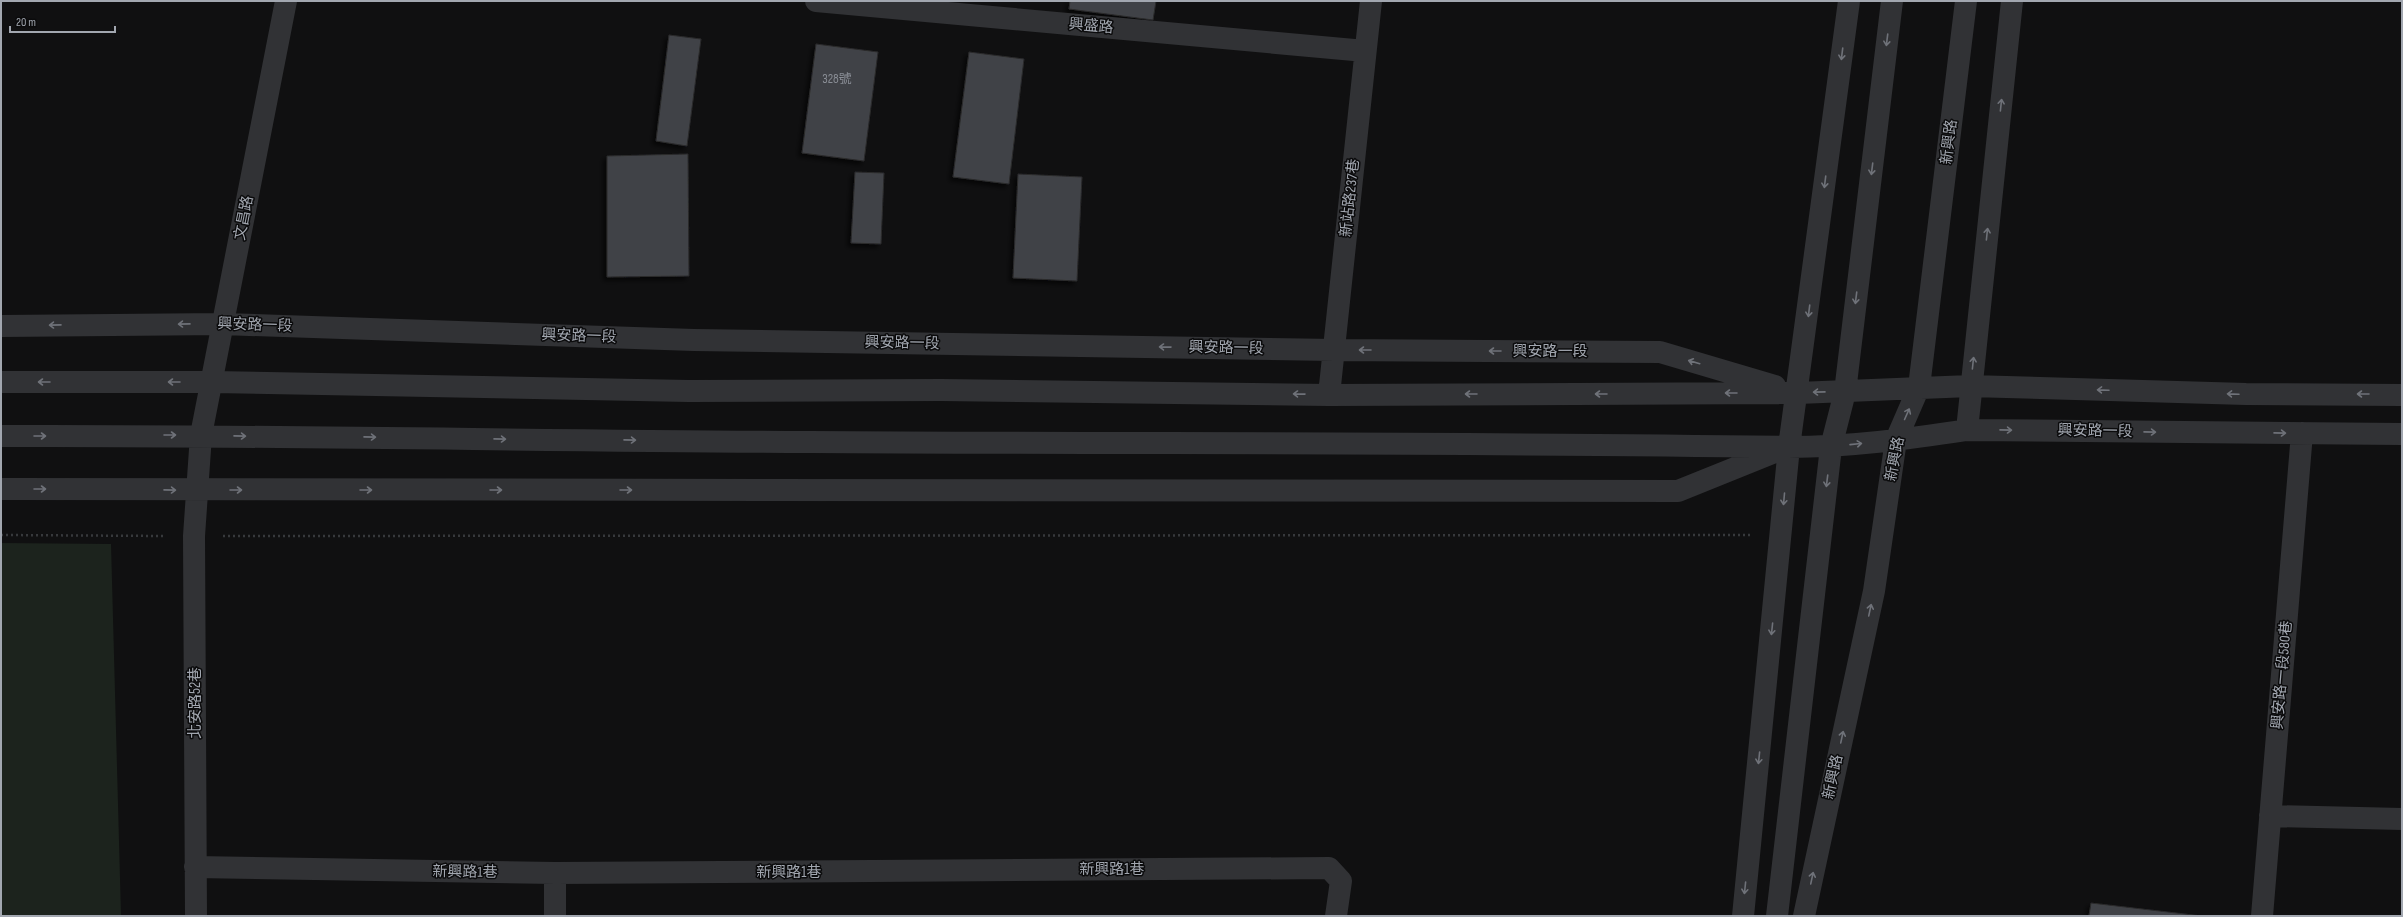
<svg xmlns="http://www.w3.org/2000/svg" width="2403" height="917" viewBox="0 0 2403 917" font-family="'Sofia Sans Condensed','Noto Sans TC',sans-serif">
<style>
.green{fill:#1c231d}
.building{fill:#414346;stroke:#2a2a2c;filter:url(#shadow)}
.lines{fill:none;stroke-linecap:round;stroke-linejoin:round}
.path{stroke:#37393c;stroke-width:2.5;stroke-dasharray:2 3;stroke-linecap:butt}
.minor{stroke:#313235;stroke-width:22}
.oneway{stroke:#6f7279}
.labels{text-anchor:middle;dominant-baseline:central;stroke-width:3;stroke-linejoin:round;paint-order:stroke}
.number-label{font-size:13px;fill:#8a8e96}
.street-label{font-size:15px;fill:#a2a7b0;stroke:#0b0b0c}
</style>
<defs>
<filter id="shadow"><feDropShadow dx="-3.5" dy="3.5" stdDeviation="2" flood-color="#0009"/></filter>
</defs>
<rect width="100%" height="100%" fill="#101011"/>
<path class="green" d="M1 543 111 544 121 916H1Z"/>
<path class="building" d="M1070 1H1156L1153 20 1069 9Z
M669 35 701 39 687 146 656 141Z
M816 44 878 52 864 161 802 153Z
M969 52 1024 59 1009 184 953 177Z
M688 154 689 276 607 277V156Z
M855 172 884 173 881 244 851 243Z
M1018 174 1082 177 1077 281 1013 278Z
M2091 903 2202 916H2089Z"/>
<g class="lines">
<path class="path" d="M1 535 164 536
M223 536 1750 535"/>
<path class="minor" d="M816 1 1365 51
M1 326 223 324 694 340 1334 350 1660 352 1775 386
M1 382H213L689 391 941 390 1329 395 1798 393 1970 386 2246 394 2402 395
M1329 395 1371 1
M1967 430 2012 1
M1 436C271 435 540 441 810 442 1136 444 1463 442 1789 447 1849 447 1908 439 1967 430L2402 434
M1 489 1678 491 1780 450
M2270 816 2402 819
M195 867 555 873 1329 868 1341 881 1336 916
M196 916 194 536 201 435 286 1
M555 916V873
M1743 916 1789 447 1849 1
M1777 916 1831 447 1845 392 1892 1
M1804 916 1874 591 1896 440 1919 387 1966 1
M2262 916 2302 433"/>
</g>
<defs><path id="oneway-shaft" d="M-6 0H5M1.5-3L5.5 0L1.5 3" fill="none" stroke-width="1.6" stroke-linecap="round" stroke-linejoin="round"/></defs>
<g class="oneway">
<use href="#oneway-shaft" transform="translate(1887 40) rotate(97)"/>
<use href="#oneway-shaft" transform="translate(1842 54) rotate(97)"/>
<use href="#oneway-shaft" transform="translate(2001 105) rotate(-84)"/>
<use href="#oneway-shaft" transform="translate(1872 169) rotate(97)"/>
<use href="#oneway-shaft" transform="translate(1825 182) rotate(97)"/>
<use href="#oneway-shaft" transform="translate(1987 234) rotate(-84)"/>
<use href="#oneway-shaft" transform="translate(1856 298) rotate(97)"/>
<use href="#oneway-shaft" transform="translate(1809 311) rotate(97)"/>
<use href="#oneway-shaft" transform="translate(184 324) rotate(179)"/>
<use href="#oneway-shaft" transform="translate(55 325) rotate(179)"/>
<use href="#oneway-shaft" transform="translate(1165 347) rotate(-179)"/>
<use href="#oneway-shaft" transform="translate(1365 350) rotate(-180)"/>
<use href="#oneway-shaft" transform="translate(1495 351) rotate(-180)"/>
<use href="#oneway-shaft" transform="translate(1694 362) rotate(-164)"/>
<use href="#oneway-shaft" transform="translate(1973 363) rotate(-84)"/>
<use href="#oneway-shaft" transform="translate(44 382) rotate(180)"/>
<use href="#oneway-shaft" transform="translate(174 382) rotate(180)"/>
<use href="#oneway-shaft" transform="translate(2103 390) rotate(-178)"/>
<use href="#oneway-shaft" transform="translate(1819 392) rotate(179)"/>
<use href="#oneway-shaft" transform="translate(1731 393) rotate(180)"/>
<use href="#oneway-shaft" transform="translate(1299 394) rotate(-179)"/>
<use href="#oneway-shaft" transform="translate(1471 394) rotate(180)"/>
<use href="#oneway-shaft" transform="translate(1601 394) rotate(180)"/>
<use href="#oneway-shaft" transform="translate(2233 394) rotate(-178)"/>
<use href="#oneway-shaft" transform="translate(2363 394) rotate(-180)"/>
<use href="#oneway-shaft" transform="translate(1907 414) rotate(-66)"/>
<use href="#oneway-shaft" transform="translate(2006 430) rotate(1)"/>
<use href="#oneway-shaft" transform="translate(2150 432) rotate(1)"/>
<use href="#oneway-shaft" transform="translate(2280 433) rotate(1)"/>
<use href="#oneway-shaft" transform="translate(170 435)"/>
<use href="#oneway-shaft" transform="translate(40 436)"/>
<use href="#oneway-shaft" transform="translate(240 436) rotate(1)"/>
<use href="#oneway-shaft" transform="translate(370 437) rotate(1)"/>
<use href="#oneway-shaft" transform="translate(500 439) rotate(1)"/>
<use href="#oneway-shaft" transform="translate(630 440) rotate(1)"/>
<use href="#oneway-shaft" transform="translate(1856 444) rotate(-6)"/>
<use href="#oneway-shaft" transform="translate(1827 481) rotate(97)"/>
<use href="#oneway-shaft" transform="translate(40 489)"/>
<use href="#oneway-shaft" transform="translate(170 490) rotate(1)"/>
<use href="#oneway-shaft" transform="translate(236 490)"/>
<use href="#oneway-shaft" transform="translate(366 490)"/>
<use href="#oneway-shaft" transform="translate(496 490)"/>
<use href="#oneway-shaft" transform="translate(626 490)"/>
<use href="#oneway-shaft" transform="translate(1784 499) rotate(95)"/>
<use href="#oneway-shaft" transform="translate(1870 610) rotate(-78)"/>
<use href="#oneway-shaft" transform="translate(1772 629) rotate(96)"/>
<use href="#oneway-shaft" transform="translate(1842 737) rotate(-78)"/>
<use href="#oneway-shaft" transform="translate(1759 758) rotate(96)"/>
<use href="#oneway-shaft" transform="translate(1812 878) rotate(-78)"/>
<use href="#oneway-shaft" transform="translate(1745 888) rotate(96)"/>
</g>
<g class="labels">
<g class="number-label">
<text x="837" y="79">328號</text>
</g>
<g class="street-label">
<text transform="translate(1091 26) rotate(5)">興盛路</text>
<text transform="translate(1949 142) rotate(-83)">新興路</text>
<text transform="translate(1350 198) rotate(-84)">新站路237巷</text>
<text transform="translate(244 218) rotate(-79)">文昌路</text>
<text transform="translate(255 325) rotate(2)">興安路一段</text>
<text transform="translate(579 336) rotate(2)">興安路一段</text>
<text transform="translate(902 343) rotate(1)">興安路一段</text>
<text transform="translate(1226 348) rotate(1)">興安路一段</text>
<text x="1550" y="351">興安路一段</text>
<text transform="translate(2095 431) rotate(1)">興安路一段</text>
<text transform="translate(1895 459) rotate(-79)">新興路</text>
<text transform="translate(2282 675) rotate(-85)">興安路一段580巷</text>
<text transform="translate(195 703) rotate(-90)">北安路52巷</text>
<text transform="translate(1833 777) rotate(-78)">新興路</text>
<text x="1112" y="869">新興路1巷</text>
<text transform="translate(465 872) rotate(1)">新興路1巷</text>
<text x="789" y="872">新興路1巷</text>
</g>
</g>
<rect width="2403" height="917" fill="none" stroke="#a2a7b0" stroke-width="4"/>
<path d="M10 26v6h105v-6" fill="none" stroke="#a2a7b0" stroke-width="2"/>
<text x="16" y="26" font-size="12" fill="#a2a7b0" stroke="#0b0b0c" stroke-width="3" paint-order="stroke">20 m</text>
</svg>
